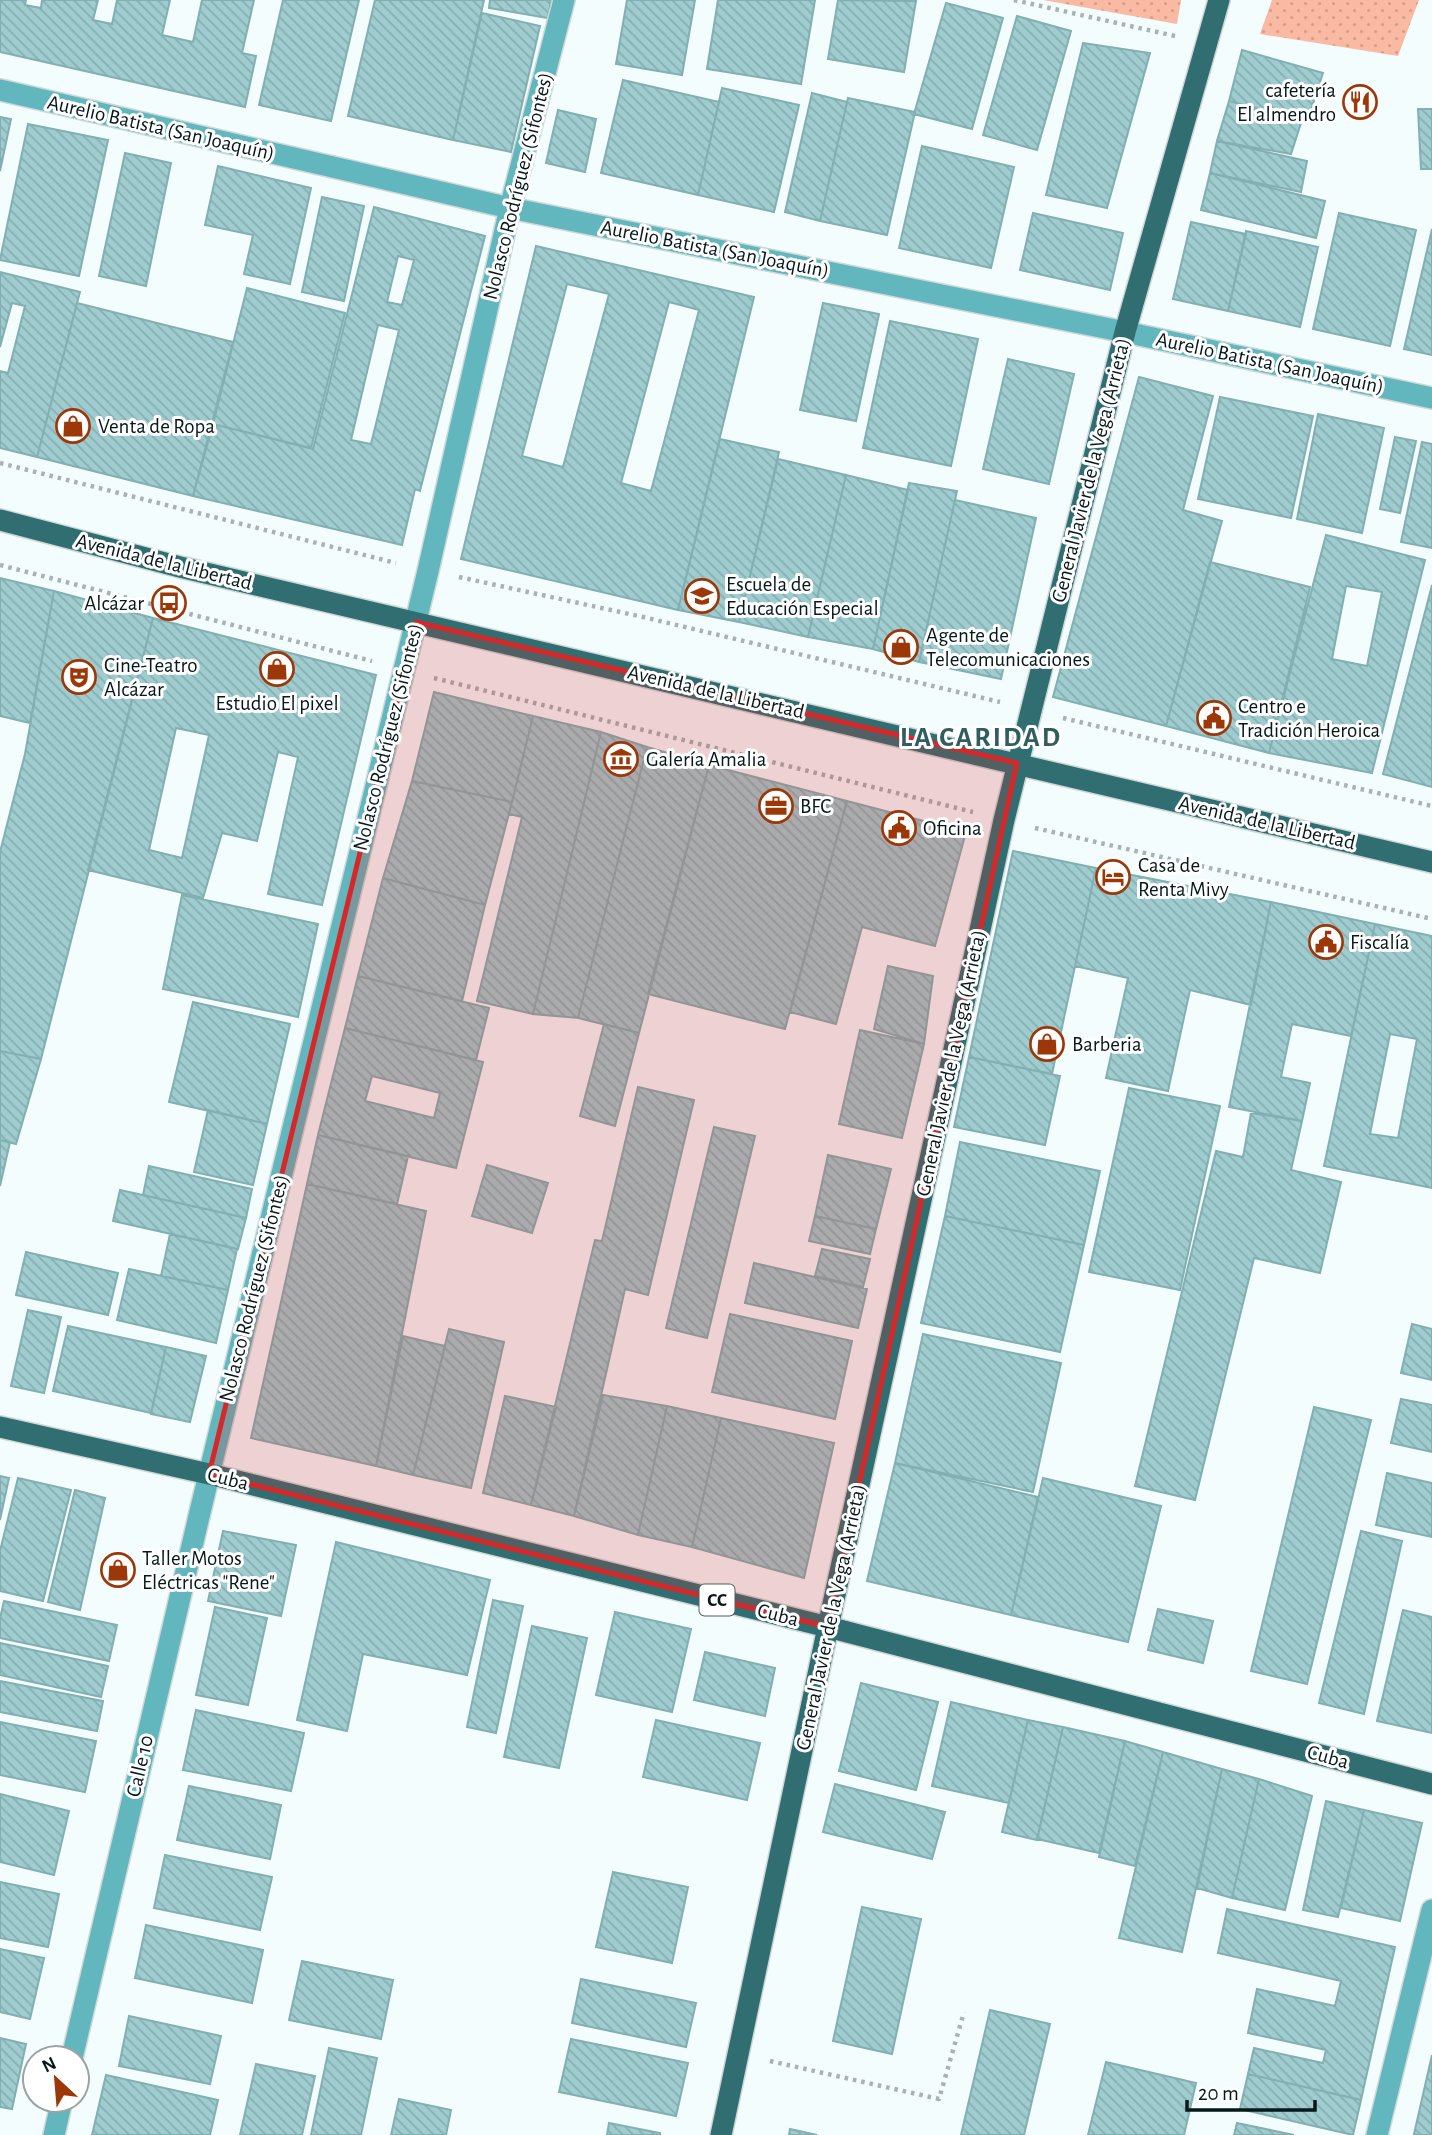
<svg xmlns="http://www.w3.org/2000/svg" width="1432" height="2135" viewBox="0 0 1432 2135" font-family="'Alegreya Sans',sans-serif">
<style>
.grass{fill:url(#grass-dots)}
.building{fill:url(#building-back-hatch);stroke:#82afb1;stroke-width:2;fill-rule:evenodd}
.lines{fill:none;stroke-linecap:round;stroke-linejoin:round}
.minor-casing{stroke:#ced8d9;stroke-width:24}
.major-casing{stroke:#ced8d9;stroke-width:24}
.path{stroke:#a6b2b3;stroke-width:4.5;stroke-dasharray:3.5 5;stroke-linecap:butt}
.minor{stroke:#61b7bd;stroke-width:21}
.major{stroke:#306e71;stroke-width:21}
.marked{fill:#d62828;fill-opacity:0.2;stroke:#d62828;stroke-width:5;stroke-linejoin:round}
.labels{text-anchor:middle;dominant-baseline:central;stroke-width:6;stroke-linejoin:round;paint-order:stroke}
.shield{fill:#fff;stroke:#515d5e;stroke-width:2}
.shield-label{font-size:19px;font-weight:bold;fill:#061819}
.poi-label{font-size:21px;fill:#061819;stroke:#fff;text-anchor:start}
.street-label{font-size:21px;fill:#061819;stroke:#fff}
.district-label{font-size:28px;font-weight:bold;letter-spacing:2px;fill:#325d5f;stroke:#fff}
</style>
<defs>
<pattern id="grass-dots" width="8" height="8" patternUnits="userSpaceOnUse" patternTransform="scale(1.75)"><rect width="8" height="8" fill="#fab9a2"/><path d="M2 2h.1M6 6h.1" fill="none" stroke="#d59e8b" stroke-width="1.8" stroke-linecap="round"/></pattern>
<pattern id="building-back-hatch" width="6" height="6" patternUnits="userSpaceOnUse" patternTransform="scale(1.75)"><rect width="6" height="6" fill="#9ecccf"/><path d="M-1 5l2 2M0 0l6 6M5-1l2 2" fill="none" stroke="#87aeb1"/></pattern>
</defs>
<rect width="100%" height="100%" fill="#f4fdfe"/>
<path class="grass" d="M1043 0H1181L1177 24Z
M1272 0H1419L1398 56 1260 34Z"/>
<path class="building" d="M0 0H26L25 5 41 8 42 0H98L93 20 112 24 117 0H170L162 35 193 42 202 0H254L242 53 256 56 245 107 0 52Z
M283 0H359L331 121 259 105Z
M375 0H484L453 140 348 116Z
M490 0H551L548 18 489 8Z
M627 0H695L682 75 616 64Z
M718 0H815L801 84 707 69Z
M838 0 916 1 904 72 828 59Z
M946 3 1003 18 972 129 914 114Z
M482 13 540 26 511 152 453 140Z
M1017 16 1071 31 1037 150 983 135Z
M1083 43 1150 53 1107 208 1046 195Z
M1242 50 1323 73 1307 122 1229 101Z
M623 80 719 102 698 195 601 173Z
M722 88 799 105 774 212 698 195Z
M812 93 847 102 820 221 785 212Z
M848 98 915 112 887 235 820 221Z
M1229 101 1302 120 1291 154 1217 141Z
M1418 109H1432V169H1421Z
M558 110 596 119 585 172 546 163Z
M0 117 11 119 0 171Z
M28 124 108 140 79 276 0 260Z
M1217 141 1307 161 1301 192 1210 173Z
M922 146 1014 167 991 268 899 248Z
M125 153 171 163 146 286 99 276Z
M218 166 311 188 290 284 244 274 253 235 205 225Z
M1210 173 1325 201 1316 238 1201 210Z
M322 197 364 206 344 301 302 292Z
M374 207 485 236 420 491 415 489 402 545 193 496 213 424 313 449ZM398 256 414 260 402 305 387 302ZM378 325 399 330 371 444 351 440Z
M1033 213 1123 233 1110 290 1020 270Z
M1339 213 1416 230 1390 346 1313 329Z
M1191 222 1246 234 1228 311 1173 299Z
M1432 229V355L1404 349Z
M1246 231 1318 247 1300 327 1228 311Z
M536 246 754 297 678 610 461 559ZM567 284 609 294 563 467 522 456ZM669 302 699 310 651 491 621 483Z
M0 272 80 292 37 457 0 448V371L8 373 25 306 12 303 0 347Z
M247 288 345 313 311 448 213 424Z
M77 303 233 342 193 496 37 457Z
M823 303 879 314 856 421 800 410Z
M890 321 978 339 951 466 863 448Z
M1008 359 1074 374 1049 484 983 469Z
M1139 377 1213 396 1183 510 1222 521 1166 726 1053 697Z
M1220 397 1313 416 1291 518 1198 499Z
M1318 414 1384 428 1362 533 1297 519Z
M1395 437 1416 441 1400 513 1380 509Z
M720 439 779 452 739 622 678 610Z
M1422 442 1432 444V548L1401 542Z
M778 459 846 475 808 637 739 622Z
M846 475 908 490 873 649 808 637Z
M909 483 957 491 919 662 873 649Z
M955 500 1036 518 1001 679 919 662Z
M1326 535 1425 560 1372 773 1269 753ZM1346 586 1382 592 1367 666 1332 659Z
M1210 562 1310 587 1269 753 1166 726Z
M0 578 54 591 30 723 0 716Z
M1432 585V787L1383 774Z
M54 591 153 618 41 1059 0 1051V852L25 754Z
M153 618 376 675 322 905 268 894 298 757 278 752 257 841 222 833 203 898 88 870ZM176 728 209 735 182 858 149 850Z
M434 692 533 716 512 802 412 781Z
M533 716 601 732 533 1014 477 1001 522 817 509 814Z
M601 732 647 747 578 1018 533 1014Z
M647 747 709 765 639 1033 578 1018Z
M709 765 847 801 785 1029 648 994Z
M412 781 512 802 485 905 383 878Z
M847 801 966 832 935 946 862 927 836 1024 790 1012Z
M1013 851 1096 868 1052 1074 969 1057Z
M1096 868 1271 902 1251 1005 1190 990 1168 1091 1106 1078 1128 978 1075 966Z
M383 878 485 905 462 1001 358 976Z
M182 895 318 924 298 1017 163 989Z
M1271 902 1375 924 1351 1036 1292 1024 1281 1077 1310 1083 1302 1121 1229 1107Z
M1375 924 1432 936V1188L1324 1166ZM1390 1034 1417 1039 1398 1138 1370 1134Z
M888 966 933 976 924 1044 874 1029Z
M358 976 489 1008 476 1060 345 1028Z
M193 1002 290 1024 267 1124 169 1102Z
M604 1024 639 1033 615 1126 580 1116Z
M345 1028 483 1062 456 1168 318 1135ZM372 1076 440 1093 434 1118 365 1101Z
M860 1030 924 1044 902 1138 839 1124Z
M0 1051 41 1059 16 1144 0 1140Z
M969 1057 1060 1076 1045 1145 954 1127Z
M638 1087 694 1100 648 1295 625 1289 574 1516 531 1505 595 1240 602 1241Z
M1129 1088 1220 1106 1180 1290 1089 1272Z
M208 1110 267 1124 253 1185 194 1172Z
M1251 1113 1302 1121 1291 1170 1341 1182 1320 1273 1254 1258 1195 1500 1135 1486 1216 1151 1243 1157Z
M714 1127 755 1136 707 1338 666 1328Z
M318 1135 408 1156 397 1204 307 1184Z
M0 1140 10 1142 0 1186Z
M960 1142 1100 1171 1084 1245 945 1216Z
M828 1155 891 1169 876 1229 815 1216Z
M487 1165 548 1183 532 1233 472 1216Z
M149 1166 252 1189 246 1218 143 1195Z
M307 1184 426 1211 376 1466 251 1438Z
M120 1190 246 1218 238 1249 113 1221Z
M815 1216 876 1229 870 1254 809 1241Z
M945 1216 1084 1245 1060 1352 921 1323Z
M170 1234 237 1249 228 1290 161 1276Z
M822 1249 870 1259 863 1287 815 1276Z
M26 1252 118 1273 108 1315 16 1295Z
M754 1263 867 1289 858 1328 745 1303Z
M129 1269 228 1290 216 1343 117 1320Z
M28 1310 61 1317 44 1393 11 1386Z
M730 1314 852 1341 835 1419 712 1392Z
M1412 1324 1432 1329V1380L1401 1373Z
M68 1326 166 1347 151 1413 53 1391Z
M449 1329 504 1342 471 1488 413 1475Z
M923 1334 1061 1363 1033 1492 895 1463Z
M403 1336 445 1346 413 1475 376 1466Z
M166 1347 206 1356 190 1422 151 1414Z
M603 1395 667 1406 638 1535 574 1516Z
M505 1396 556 1407 531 1505 483 1493Z
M1401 1399 1432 1405V1452L1391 1443Z
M667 1406 721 1418 692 1547 638 1535Z
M1314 1407 1371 1420 1307 1684 1251 1671Z
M721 1418 834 1443 804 1578 692 1547Z
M895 1463 1038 1497 1011 1615 867 1581Z
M1387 1473 1432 1483V1537L1376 1525Z
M0 1476 9 1478 0 1520Z
M18 1478 71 1490 43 1601 0 1591V1551Z
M1043 1478 1161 1506 1128 1642 1011 1615Z
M75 1490 105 1498 80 1610 48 1602Z
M223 1531 296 1545 281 1616 208 1601Z
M1361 1531 1402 1541 1364 1714 1319 1703Z
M336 1542 490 1580 467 1675 363 1654 347 1731 297 1720Z
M493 1600 523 1606 496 1733 467 1727Z
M4 1601 117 1625 109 1661 0 1638V1618Z
M215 1607 267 1618 248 1705 196 1695Z
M1158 1609 1213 1621 1203 1663 1148 1650Z
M1403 1610 1432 1617V1733L1377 1721Z
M615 1612 691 1629 672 1712 596 1695Z
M532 1626 587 1638 559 1768 504 1757Z
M0 1643 108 1666 101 1697 0 1675Z
M705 1652 775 1668 765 1716 694 1700Z
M0 1681 103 1701 97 1731 0 1712Z
M861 1683 938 1702 916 1790 839 1771Z
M951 1702 1028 1720 1009 1803 932 1786Z
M196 1710 304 1733 291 1791 183 1770Z
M656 1720 760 1743 747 1800 643 1777Z
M1028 1720 1063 1727 1037 1840 1002 1832Z
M0 1722 96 1741 85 1792 0 1775Z
M1063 1727 1125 1741 1099 1853 1037 1839Z
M1125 1741 1163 1752 1135 1866 1099 1857Z
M1163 1752 1222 1769 1182 1952 1119 1938Z
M1222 1769 1259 1779 1232 1898 1197 1888Z
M1259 1779 1312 1796 1285 1910 1232 1898Z
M835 1784 945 1812 932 1859 823 1832Z
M189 1786 281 1805 270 1859 177 1840Z
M0 1794 69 1811 54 1875 0 1862Z
M1326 1801 1364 1810 1338 1917 1303 1910Z
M1364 1810 1422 1823 1400 1921 1341 1908Z
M165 1855 272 1877 260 1930 154 1908Z
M613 1872 688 1887 672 1963 596 1947Z
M0 1882 59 1894 48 1947 0 1938Z
M862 1907 921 1919 892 2054 833 2041Z
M1227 1909 1395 1947 1361 2100 1248 2074 1254 2048 1323 2063 1326 2050 1248 2033 1257 1989 1335 2006 1341 1981 1218 1953Z
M146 1925 263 1950 252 2003 135 1978Z
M0 1949 44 1958 30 2019 0 2012Z
M302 1961 393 1980 381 2039 289 2020Z
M581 1979 696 2003 686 2047 572 2023Z
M990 2010 1050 2024 1024 2135H961Z
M129 2016 221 2036 210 2084 119 2066Z
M0 2038 26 2044 12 2109 0 2107Z
M571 2039 688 2063 676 2116 559 2092Z
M329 2048 377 2058 361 2135H311Z
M1432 2055V2135H1418L1414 2134Z
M1106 2062 1196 2083 1184 2135H1088Z
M256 2064 315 2076 302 2135H240Z
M1248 2074 1361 2100 1353 2135 1240 2109Z
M106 2075 218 2100 210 2135H92Z
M399 2099 451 2110 446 2135H391Z
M609 2123 660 2133V2135H607Z
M1237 2123 1294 2135H1234Z
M790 2129 817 2135H789Z"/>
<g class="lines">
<g class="minor-casing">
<path id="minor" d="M0 90 510 208 1125 332 1432 398
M72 2058 200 1512 428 571 510 208 564 0
M54 2135 62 2100
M1377 2135 1432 1910"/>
</g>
<g class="major-casing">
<path id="major" d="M0 520 180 567 1432 862
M0 1427 209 1474 828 1627 1432 1784
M721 2135 828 1627 1004 820 1125 332 1219 0"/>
</g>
<path class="path" d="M1014 0 1175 36
M0 463 396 563
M0 565 372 661
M459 577 643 617 1000 702
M434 678 973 812
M1063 718 1432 806
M1035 828 1432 919
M770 2061 939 2099 964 2012"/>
<use href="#minor" class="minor"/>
<use href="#major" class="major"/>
</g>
<path class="marked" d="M416 622 1017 763 828 1627 209 1474Z"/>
<defs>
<g id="restaurant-ring" transform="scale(1.75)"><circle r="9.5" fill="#fff" stroke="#9c3708" stroke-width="1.5"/><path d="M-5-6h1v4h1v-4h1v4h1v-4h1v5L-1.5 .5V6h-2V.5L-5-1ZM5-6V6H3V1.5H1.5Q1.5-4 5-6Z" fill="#9c3708"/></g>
<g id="shop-ring" transform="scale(1.75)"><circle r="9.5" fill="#fff" stroke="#9c3708" stroke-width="1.5"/><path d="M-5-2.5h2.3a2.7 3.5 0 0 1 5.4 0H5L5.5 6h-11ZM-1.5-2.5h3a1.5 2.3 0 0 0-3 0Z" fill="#9c3708"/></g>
<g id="school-ring" transform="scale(1.75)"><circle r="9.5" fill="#fff" stroke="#9c3708" stroke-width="1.5"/><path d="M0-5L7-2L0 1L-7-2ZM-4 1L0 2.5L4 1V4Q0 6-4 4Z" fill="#9c3708"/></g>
<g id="bus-ring" transform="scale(1.75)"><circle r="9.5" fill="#fff" stroke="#9c3708" stroke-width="1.5"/><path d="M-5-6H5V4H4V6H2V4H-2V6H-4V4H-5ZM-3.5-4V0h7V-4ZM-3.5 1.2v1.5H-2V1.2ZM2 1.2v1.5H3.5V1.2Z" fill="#9c3708"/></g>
<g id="theatre-ring" transform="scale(1.75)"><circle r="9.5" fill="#fff" stroke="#9c3708" stroke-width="1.5"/><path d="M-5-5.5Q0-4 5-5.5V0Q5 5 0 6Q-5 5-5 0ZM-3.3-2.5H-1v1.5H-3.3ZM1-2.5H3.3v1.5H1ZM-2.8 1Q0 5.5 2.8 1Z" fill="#9c3708"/></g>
<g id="civic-ring" transform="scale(1.75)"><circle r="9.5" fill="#fff" stroke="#9c3708" stroke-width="1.5"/><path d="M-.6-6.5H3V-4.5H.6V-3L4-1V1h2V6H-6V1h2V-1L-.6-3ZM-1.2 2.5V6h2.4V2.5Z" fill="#9c3708"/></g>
<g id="museum-ring" transform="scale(1.75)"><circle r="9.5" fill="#fff" stroke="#9c3708" stroke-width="1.5"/><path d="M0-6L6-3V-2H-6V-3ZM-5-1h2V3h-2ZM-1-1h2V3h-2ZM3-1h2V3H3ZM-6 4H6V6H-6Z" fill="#9c3708"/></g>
<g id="office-ring" transform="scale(1.75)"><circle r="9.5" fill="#fff" stroke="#9c3708" stroke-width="1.5"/><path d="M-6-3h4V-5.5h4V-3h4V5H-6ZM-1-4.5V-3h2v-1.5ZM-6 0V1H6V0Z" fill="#9c3708"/></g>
<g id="hotel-ring" transform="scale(1.75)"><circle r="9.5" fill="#fff" stroke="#9c3708" stroke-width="1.5"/><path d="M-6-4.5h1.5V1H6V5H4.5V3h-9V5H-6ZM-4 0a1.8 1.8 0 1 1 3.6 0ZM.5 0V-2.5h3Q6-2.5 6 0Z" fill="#9c3708"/></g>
</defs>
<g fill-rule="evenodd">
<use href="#restaurant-ring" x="1360" y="102"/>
<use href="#shop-ring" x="73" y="426"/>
<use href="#school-ring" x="702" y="596"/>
<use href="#bus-ring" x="169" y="603"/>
<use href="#shop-ring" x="901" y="647"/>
<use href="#shop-ring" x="277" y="669"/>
<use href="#theatre-ring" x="79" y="677"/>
<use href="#civic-ring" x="1214" y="718"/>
<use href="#museum-ring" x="621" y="759"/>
<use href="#office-ring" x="776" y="806"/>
<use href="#civic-ring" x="899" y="828"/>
<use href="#hotel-ring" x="1113" y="877"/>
<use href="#civic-ring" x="1326" y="942"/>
<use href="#shop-ring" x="1047" y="1044"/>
<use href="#shop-ring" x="118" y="1570"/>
</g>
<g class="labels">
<rect class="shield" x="699.5" y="1584.5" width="35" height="31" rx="5"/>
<g class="shield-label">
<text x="717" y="1600">CC</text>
</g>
<g class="poi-label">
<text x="1336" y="90" text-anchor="end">cafetería<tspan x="1336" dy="24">El almendro</tspan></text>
<text x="98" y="426">Venta de Ropa</text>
<text x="726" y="584">Escuela de<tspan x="726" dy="24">Educación Especial</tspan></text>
<text x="144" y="603" text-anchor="end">Alcázar</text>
<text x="926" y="635">Agente de<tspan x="926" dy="24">Telecomunicaciones</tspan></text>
<text x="104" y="665">Cine-Teatro<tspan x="104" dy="24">Alcázar</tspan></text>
<text x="277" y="703" text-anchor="middle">Estudio El pixel</text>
<text x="1238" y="706">Centro e<tspan x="1238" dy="24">Tradición Heroica</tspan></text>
<text x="646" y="759">Galería Amalia</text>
<text x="800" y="806">BFC</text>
<text x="923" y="828">Oficina</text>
<text x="1138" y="865">Casa de<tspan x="1138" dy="24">Renta Mivy</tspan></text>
<text x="1350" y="942">Fiscalía</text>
<text x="1072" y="1044">Barberia</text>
<text x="142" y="1558">Taller Motos<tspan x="142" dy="24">Eléctricas "Rene"</tspan></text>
</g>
<g class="street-label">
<text transform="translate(161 128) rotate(13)">Aurelio Batista (San Joaquín)</text>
<text transform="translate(518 186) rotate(-76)">Nolasco Rodríguez (Sifontes)</text>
<text transform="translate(715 249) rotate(11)">Aurelio Batista (San Joaquín)</text>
<text transform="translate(1270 363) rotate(12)">Aurelio Batista (San Joaquín)</text>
<text transform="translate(1091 470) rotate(-76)">General Javier de la Vega (Arrieta)</text>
<text transform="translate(164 562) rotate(14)">Avenida de la Libertad</text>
<text transform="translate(716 692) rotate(13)">Avenida de la Libertad</text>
<text transform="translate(388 737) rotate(-76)">Nolasco Rodríguez (Sifontes)</text>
<text transform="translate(1267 823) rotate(13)">Avenida de la Libertad</text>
<text transform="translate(951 1063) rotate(-78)">General Javier de la Vega (Arrieta)</text>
<text transform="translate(254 1288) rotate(-76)">Nolasco Rodríguez (Sifontes)</text>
<text transform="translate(228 1479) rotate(14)">Cuba</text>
<text transform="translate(778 1615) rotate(14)">Cuba</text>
<text transform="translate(831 1617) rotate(-78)">General Javier de la Vega (Arrieta)</text>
<text transform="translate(1328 1757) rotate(15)">Cuba</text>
<text transform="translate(140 1766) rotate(-77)">Calle 10</text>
</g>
<g class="district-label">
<text x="981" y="738">LA CARIDAD</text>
</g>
</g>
<g transform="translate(56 2079) rotate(334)"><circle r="33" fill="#ffffff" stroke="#9ba3a3" stroke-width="2"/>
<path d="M0-5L12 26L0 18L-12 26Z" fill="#9c3708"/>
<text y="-10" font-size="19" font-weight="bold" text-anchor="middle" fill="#061819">N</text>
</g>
<path d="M1187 2100v10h128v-10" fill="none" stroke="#061819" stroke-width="3.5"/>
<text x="1198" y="2100" font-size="21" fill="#061819" stroke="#ffffff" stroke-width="5" paint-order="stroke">20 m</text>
</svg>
